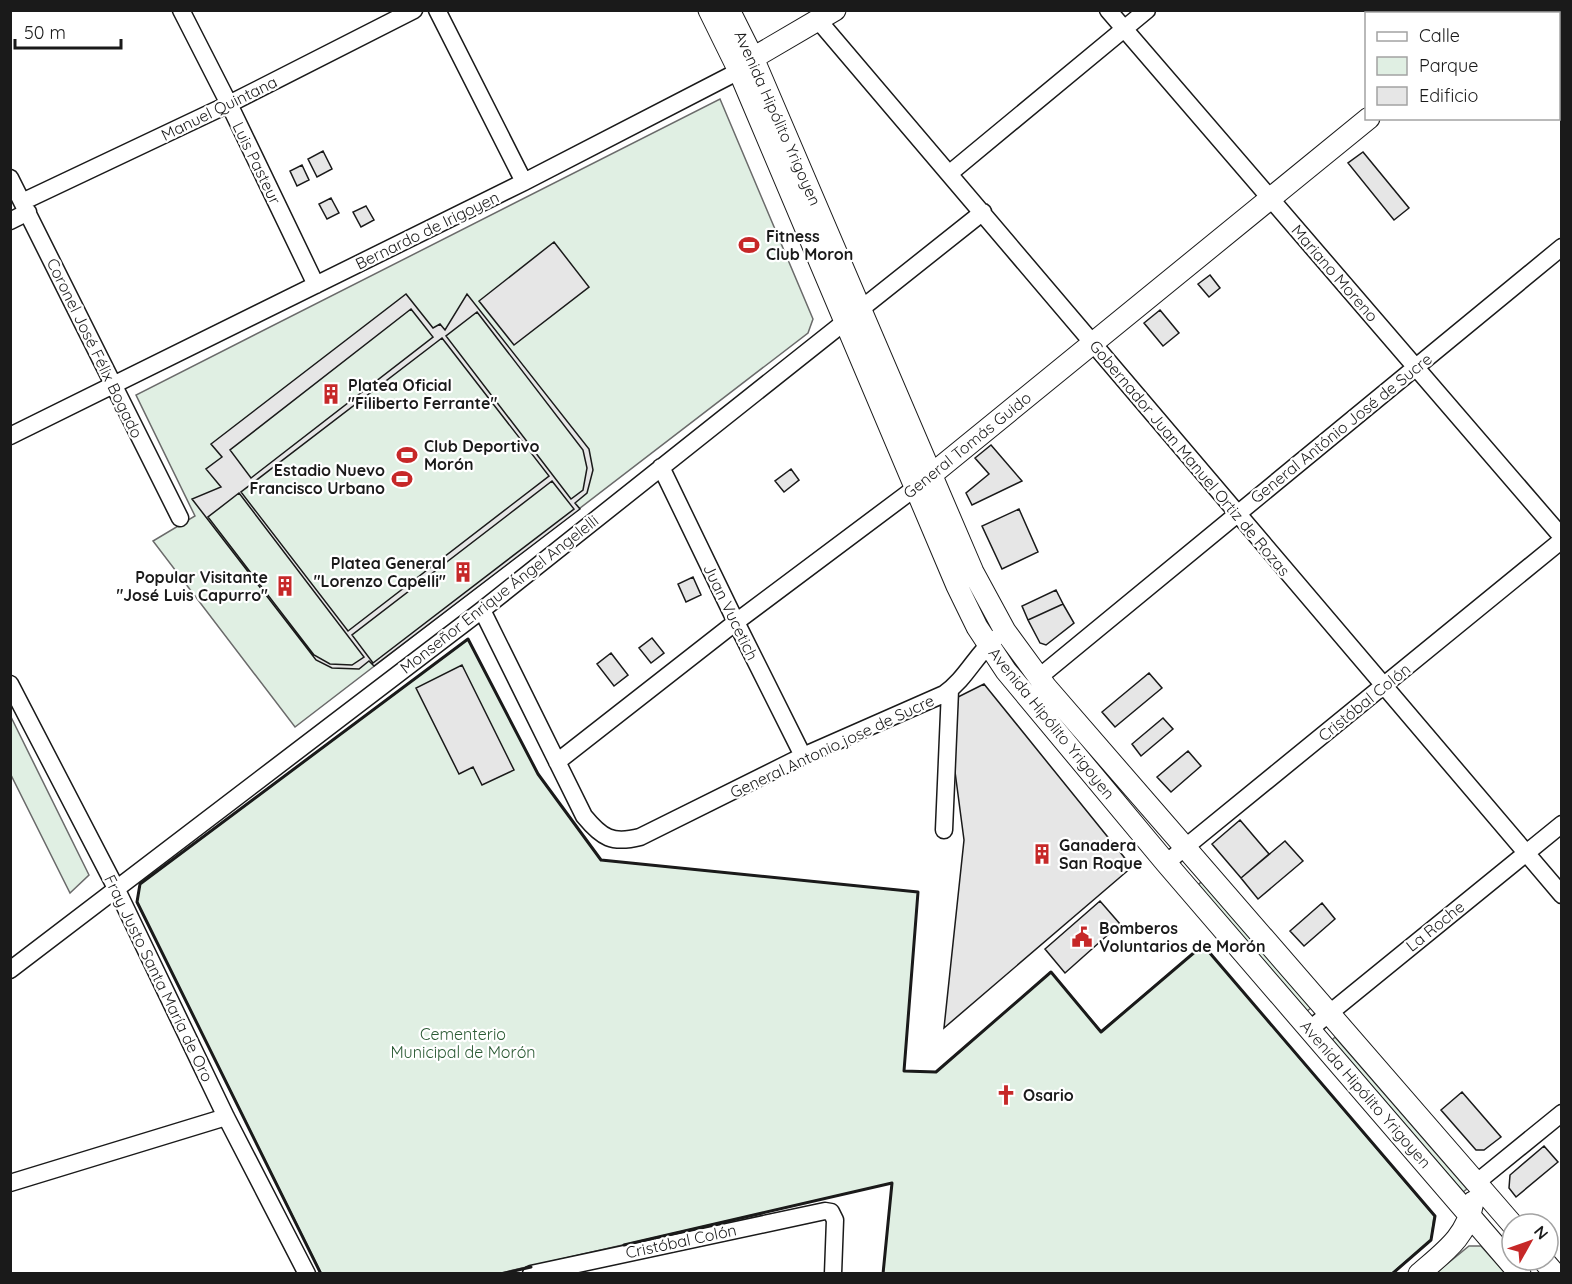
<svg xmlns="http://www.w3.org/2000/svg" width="1572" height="1284" viewBox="0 0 1572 1284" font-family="Quicksand,sans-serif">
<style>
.green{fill:#e0efe3;stroke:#6a6a6a;stroke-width:1.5}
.building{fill:#e6e6e6;stroke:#1a1a1a;stroke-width:1.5;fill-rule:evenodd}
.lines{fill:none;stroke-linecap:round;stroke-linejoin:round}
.minor-casing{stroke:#1a1a1a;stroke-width:19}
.major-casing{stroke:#1a1a1a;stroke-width:23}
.minor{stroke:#fff;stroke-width:16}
.major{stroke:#fff;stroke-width:21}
.wall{stroke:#1a1a1a;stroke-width:3}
.labels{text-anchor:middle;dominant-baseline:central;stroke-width:4.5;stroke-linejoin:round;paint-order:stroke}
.street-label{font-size:16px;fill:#1a1a1a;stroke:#fff}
.poi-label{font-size:16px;font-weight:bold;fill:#1a1a1a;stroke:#fff;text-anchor:start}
.park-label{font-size:16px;fill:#2b5a34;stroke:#fff}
</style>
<rect width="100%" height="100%" fill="#fff"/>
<path class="green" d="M720 99 813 319 808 333 295 727 153 541 195 516 136 395Z
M468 639 538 774 601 860 918 892 904 1071 936 1072 1051 972 1101 1031 1203 945 1434 1216 1431 1240 1392 1273H883L892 1183 501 1273H321L137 902 140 884Z
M11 717 89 875 70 893 11 775Z
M1202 881 1311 1008 1307 1011 1198 885Z
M1335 1037 1467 1189 1463 1192 1332 1040Z
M1469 1246H1481L1505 1273H1436Z"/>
<path class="building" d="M1540 10 1562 11V43L1558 45V14H1537Z
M323 151 332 169 317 177 308 159Z
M1363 152 1409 208 1394 220 1348 163Z
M302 165 309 180 297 186 290 171Z
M331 198 339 213 327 219 319 204Z
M366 206 374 220 361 227 353 212Z
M554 242 589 287 514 345 479 301Z
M1210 275 1220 288 1209 297 1198 284Z
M406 294 433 328 440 324 445 330 467 294 589 449 593 470 587 493 575 503 580 509 374 666 369 661 359 669 332 668 316 660 192 499 221 487 206 469 222 457 211 444ZM442 338 549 476 348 631 241 492Z
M411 309 433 337 251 478 230 450Z
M1160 310 1179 333 1163 346 1144 323Z
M477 312 583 450 587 468 583 490 571 499 446 336Z
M991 445 1022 481 972 505 966 493 989 474 975 458Z
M791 469 799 480 784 492 775 481Z
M552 481 574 509 373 663 352 635Z
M239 493 364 657 352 665 330 664 314 655 208 517Z
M1019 509 1038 552 1002 569 982 526Z
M693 577 701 595 686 602 678 584Z
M1056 590 1063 604 1028 620 1022 606Z
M1063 604 1074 623 1046 645 1040 643 1028 620Z
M652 638 664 653 651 663 639 648Z
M611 653 628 675 614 686 597 664Z
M462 665 514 770 482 785 473 767 459 774 416 688Z
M1149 673 1162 688 1115 727 1102 712Z
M984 684 1132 867 944 1028 964 840 954 764 958 697Z
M1163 718 1173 729 1141 756 1132 744Z
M1188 751 1201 766 1171 792 1157 777Z
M1240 820 1269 854 1241 878 1212 844Z
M1285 841 1303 861 1258 899 1241 878Z
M1100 901 1120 924 1065 973 1045 949Z
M1322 903 1335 919 1304 946 1290 931Z
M1462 1092 1501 1137 1484 1150H1476L1441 1110Z
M1544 1146 1558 1162 1516 1197 1509 1188 1510 1175Z"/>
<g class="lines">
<g class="minor-casing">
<path id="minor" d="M181 10 229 104 316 285
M437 10 524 182
M1108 10 1562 537
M818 20 1562 895
M1558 70 1562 73
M950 173 1147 10
M10 178 180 518
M22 202 229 104 414 10
M10 221 28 212
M10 436 524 182 739 71
M661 467 736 622 803 756
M482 610 584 816C602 838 612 844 640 837L803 756 944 694C966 679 976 654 996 638
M1038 678 1562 247
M10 684 117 890 226 1117 307 1274
M557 762 736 622 915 488
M944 830 950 690
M1166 863 1562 540
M10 970 482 610 983 212
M1310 1029 1562 824
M10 1183 226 1117
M1476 1183 1562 1113
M531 1274 825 1211 831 1212 835 1220 833 1274"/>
</g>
<g class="major-casing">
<path id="major" d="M709 10 739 71 957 586 977 627 1006 671 1166 863 1520 1274
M729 10 753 58 973 572 1005 631 1046 687 1512 1224
M1497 14 1500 10
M744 66 753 58 835 10
M920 484 1369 118
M1543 1260 1555 1274
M1419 1274C1444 1252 1467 1237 1473 1202"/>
</g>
<use href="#minor" class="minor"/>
<use href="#major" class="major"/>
<path class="wall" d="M624 1245 892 1183 883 1274
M321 1274 137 902 140 884 468 639 538 774 601 860 918 892 904 1071 936 1072 1051 972 1101 1032 1203 945 1435 1216 1431 1240 1392 1274
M501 1274 531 1267"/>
</g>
<defs>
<g id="stadium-bare" transform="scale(1.62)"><path d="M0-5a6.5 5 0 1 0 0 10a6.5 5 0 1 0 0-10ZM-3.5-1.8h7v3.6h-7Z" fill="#c62828" stroke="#fff" stroke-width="2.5" paint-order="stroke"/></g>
<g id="building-bare" transform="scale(1.62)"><path d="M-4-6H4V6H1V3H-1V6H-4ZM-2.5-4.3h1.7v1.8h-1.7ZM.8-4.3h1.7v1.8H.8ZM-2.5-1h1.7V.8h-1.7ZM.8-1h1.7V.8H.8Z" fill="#c62828" stroke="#fff" stroke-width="2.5" paint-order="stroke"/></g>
<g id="civic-bare" transform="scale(1.62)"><path d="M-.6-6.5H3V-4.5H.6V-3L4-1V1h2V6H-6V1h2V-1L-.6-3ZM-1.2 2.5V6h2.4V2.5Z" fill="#c62828" stroke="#fff" stroke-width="2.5" paint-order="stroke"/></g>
<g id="church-bare" transform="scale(1.62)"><path d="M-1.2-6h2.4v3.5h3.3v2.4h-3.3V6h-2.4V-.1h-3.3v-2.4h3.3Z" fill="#c62828" stroke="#fff" stroke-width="2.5" paint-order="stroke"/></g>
</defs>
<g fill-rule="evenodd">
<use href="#stadium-bare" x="749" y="245"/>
<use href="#building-bare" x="331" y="394"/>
<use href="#stadium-bare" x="407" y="455"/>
<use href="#stadium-bare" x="402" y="479"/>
<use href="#building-bare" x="463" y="572"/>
<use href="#building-bare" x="285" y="586"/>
<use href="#building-bare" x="1042" y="854"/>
<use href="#civic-bare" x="1082" y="937"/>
<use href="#church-bare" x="1006" y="1095"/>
</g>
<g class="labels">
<g class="street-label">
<text transform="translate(219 108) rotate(-26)">Manuel Quintana</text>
<text transform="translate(778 118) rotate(66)">Avenida Hipólito Yrigoyen</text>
<text transform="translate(257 163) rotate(64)">Luis Pasteur</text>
<text transform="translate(427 230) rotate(-26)">Bernardo de Irigoyen</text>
<text transform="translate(1335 273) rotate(49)">Mariano Moreno</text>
<text transform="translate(95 348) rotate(64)">Coronel José Félix Bogado</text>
<text transform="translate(1341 428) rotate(-39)">General António José de Sucre</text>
<text transform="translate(967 445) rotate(-39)">General Tomás Guido</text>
<text transform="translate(1190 458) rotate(50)">Gobernador Juan Manuel Ortiz de Rozas</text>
<text transform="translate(499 594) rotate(-38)">Monseñor Enrique Ángel Angelelli</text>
<text transform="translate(731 612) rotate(64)">Juan Vucetich</text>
<text transform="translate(1364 702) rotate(-39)">Cristóbal Colón</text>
<text transform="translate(1052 723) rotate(51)">Avenida Hipólito Yrigoyen</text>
<text transform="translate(832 746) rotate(-25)">General Antonio jose de Sucre</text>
<text transform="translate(1435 926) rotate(-39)">La Roche</text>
<text transform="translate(159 978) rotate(64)">Fray Justo Santa María de Oro</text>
<text transform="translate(1366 1094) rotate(49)">Avenida Hipólito Yrigoyen</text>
<text transform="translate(681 1241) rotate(-12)">Cristóbal Colón</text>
</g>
<g class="poi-label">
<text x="766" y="236">Fitness<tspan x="766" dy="18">Club Moron</tspan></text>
<text x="348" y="385">Platea Oficial<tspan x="348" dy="18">"Filiberto Ferrante"</tspan></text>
<text x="424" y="446">Club Deportivo<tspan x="424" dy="18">Morón</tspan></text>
<text x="385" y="470" text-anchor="end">Estadio Nuevo<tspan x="385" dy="18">Francisco Urbano</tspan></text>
<text x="446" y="563" text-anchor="end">Platea General<tspan x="446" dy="18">"Lorenzo Capelli"</tspan></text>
<text x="268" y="577" text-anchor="end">Popular Visitante<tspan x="268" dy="18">"José Luis Capurro"</tspan></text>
<text x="1059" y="845">Ganadera<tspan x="1059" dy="18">San Roque</tspan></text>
<text x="1099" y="928">Bomberos<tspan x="1099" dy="18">Voluntarios de Morón</tspan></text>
<text x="1023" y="1095">Osario</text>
</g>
<g class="park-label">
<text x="463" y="1034">Cementerio<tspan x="463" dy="18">Municipal de Morón</tspan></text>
</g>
</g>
<rect width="1572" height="1284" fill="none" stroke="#1a1a1a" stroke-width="24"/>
<rect x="1365" y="12" width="195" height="108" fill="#ffffff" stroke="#a3a3a3" stroke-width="1.5"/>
<rect x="1377" y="32" width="30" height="9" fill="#ffffff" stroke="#a3a3a3" stroke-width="1.5"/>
<text x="1419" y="42" font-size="18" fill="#1a1a1a">Calle</text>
<rect x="1377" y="57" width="30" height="18" fill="#e0efe3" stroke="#a3a3a3" stroke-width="1.5"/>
<text x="1419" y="72" font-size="18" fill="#1a1a1a">Parque</text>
<rect x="1377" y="87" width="30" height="18" fill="#e6e6e6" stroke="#a3a3a3" stroke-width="1.5"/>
<text x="1419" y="102" font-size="18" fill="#1a1a1a">Edificio</text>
<g transform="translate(1530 1242) rotate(50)"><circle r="28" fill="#ffffff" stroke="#a3a3a3" stroke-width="1.5"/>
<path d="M0-4.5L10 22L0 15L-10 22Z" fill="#c62828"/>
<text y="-9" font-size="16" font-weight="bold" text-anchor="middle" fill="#1a1a1a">N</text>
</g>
<path d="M15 39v9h106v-9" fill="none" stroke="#1a1a1a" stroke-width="3"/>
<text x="24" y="39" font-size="18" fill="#1a1a1a" stroke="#ffffff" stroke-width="4.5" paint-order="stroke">50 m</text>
</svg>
